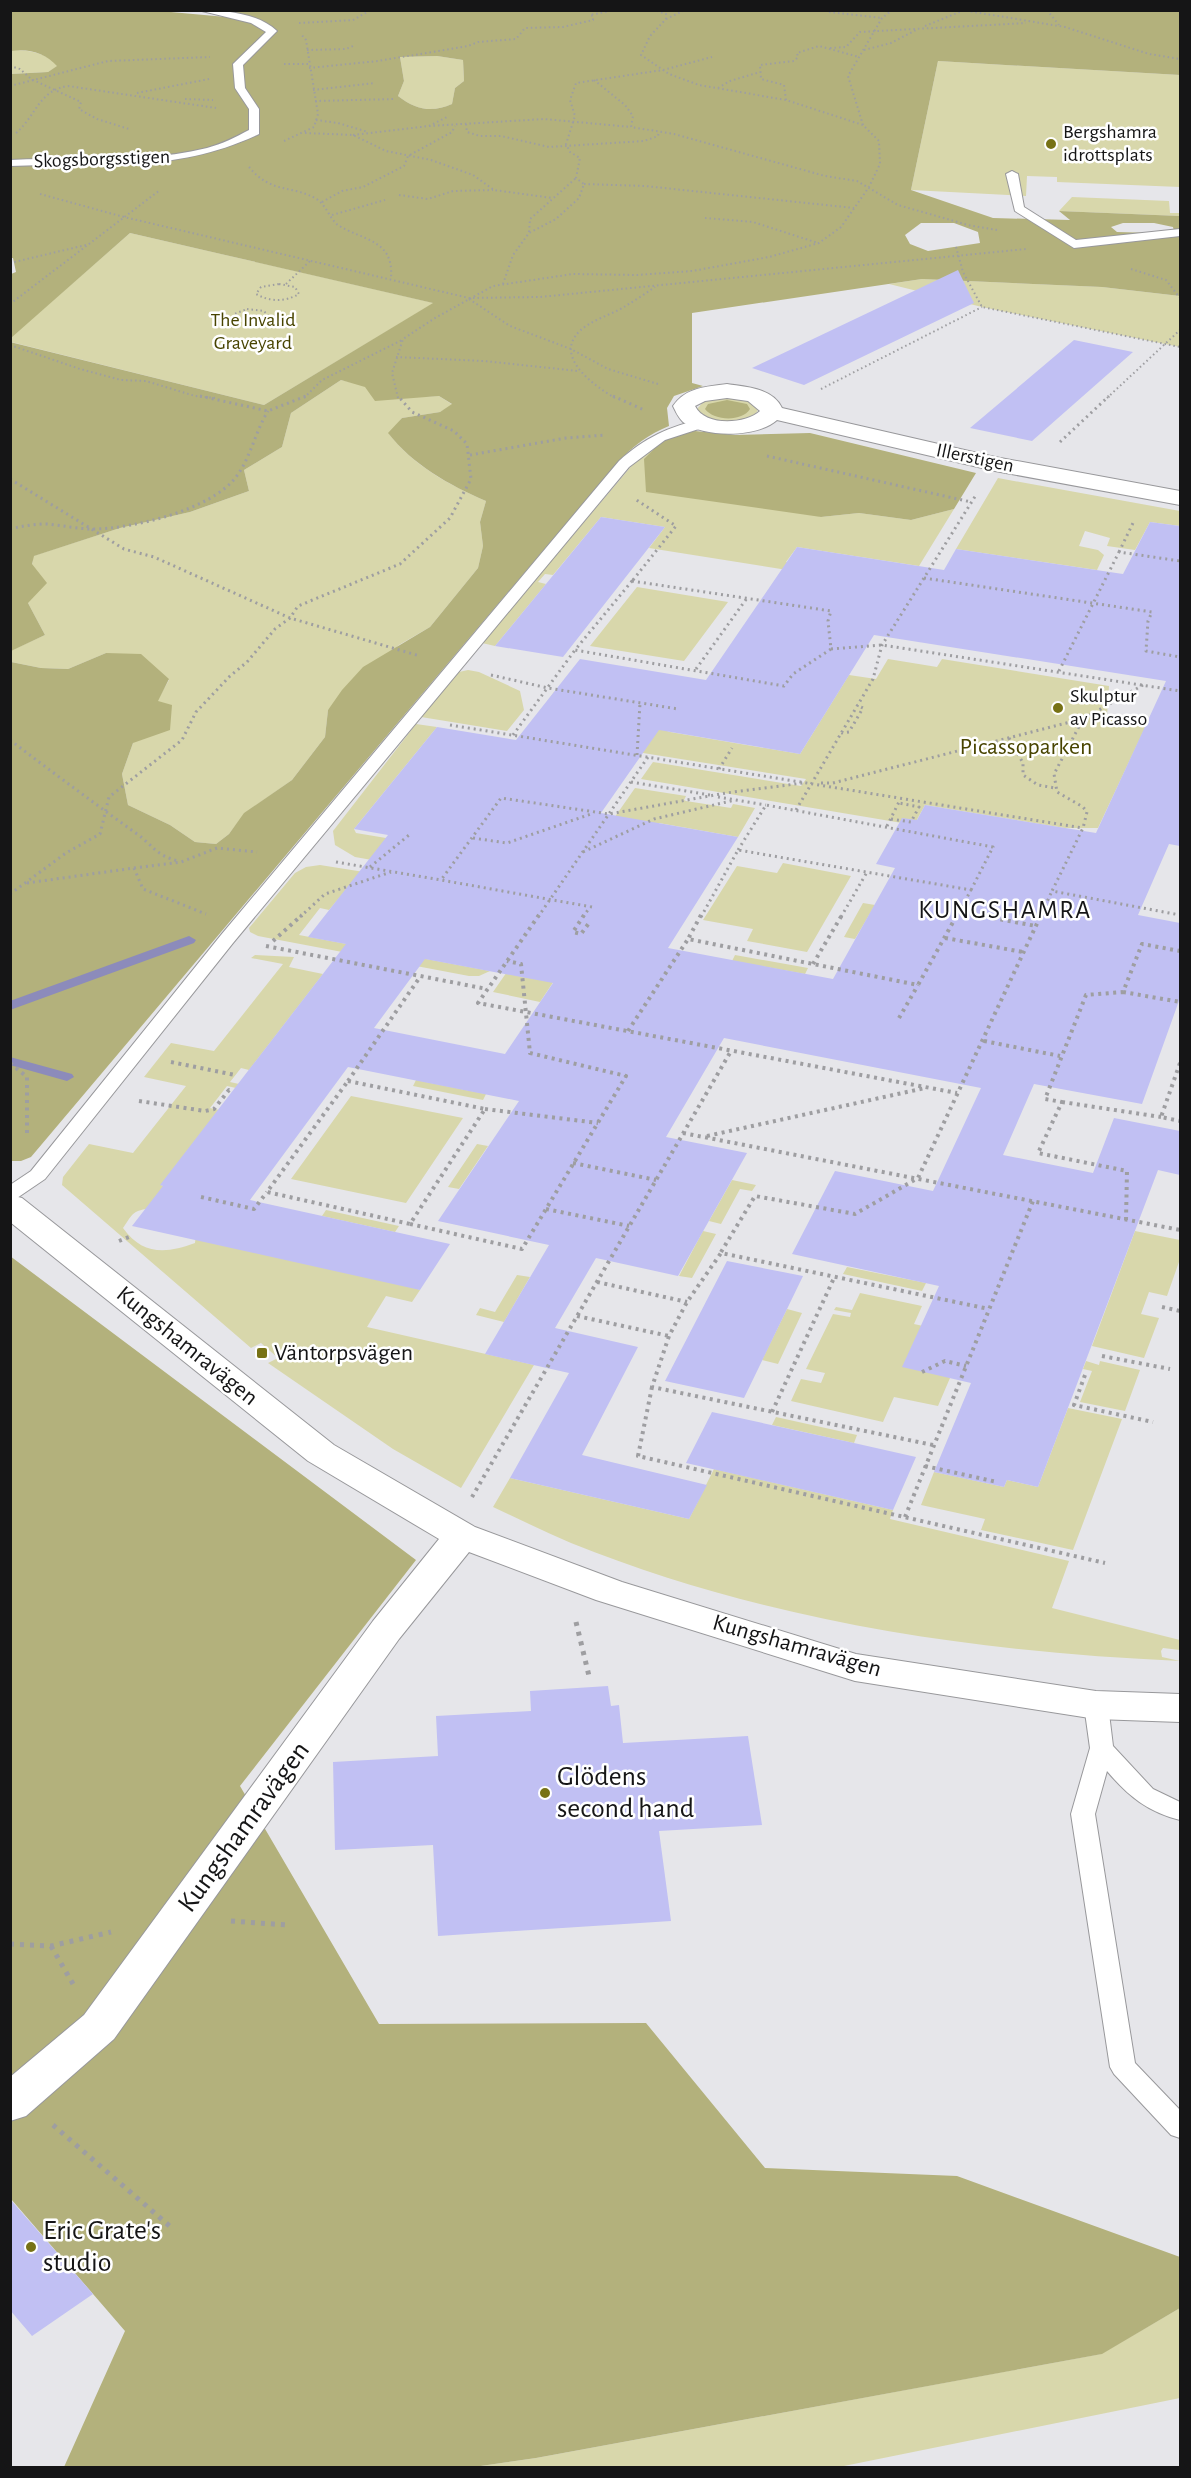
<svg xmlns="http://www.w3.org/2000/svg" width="1191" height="2478" viewBox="0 0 1191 2478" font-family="'Alegreya Sans',sans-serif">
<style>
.green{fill:#d8d7ab;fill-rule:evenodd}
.forest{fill:#b3b17c;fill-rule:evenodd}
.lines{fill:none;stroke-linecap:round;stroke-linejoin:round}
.stream{fill:#8c8bbb;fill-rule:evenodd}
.building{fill:#c1c0f3;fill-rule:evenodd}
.service-casing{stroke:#98989b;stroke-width:2}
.minor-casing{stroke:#98989b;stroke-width:2}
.path-far3{stroke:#9e9ea1;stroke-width:2;stroke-dasharray:1.5 3;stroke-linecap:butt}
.path-far2{stroke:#9e9ea1;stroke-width:3;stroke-dasharray:2 4;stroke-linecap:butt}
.path-far1{stroke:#9e9ea1;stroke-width:4;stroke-dasharray:3 4.5;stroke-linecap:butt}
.path{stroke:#9e9ea1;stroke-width:5;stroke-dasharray:4 6;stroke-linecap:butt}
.service{fill:#fff;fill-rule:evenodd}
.minor{fill:#fff;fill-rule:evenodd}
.poi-dot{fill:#777215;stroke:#fff;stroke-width:2}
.labels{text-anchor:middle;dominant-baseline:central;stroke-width:5;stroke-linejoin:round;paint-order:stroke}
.far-poi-label{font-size:20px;fill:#151516;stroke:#fff;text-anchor:start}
.far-street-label{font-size:20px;fill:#151516;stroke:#fff}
.far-park-label{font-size:20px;fill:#484400;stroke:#fff}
.park-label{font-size:24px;fill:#484400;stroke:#fff}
.street-label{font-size:24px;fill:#151516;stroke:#fff}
.poi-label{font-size:24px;fill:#151516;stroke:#fff;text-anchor:start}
.neighbourhood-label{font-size:26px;letter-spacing:1.5px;fill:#151516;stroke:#fff}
.near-poi-label{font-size:28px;fill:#151516;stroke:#fff;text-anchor:start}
.near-street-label{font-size:28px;fill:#151516;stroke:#fff}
</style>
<rect width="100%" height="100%" fill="#e6e6ea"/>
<path class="green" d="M14 50C31 50 46 53 58 66L48 72 11 74V51Z
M437 56 463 60 464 81 455 88 452 104C432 113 416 110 398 96L404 81 400 57Z
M938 61 1180 75V187L1057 182V177L1027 176 1026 196 911 190Z
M1072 197 1169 201 1170 213H1180V216L1059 211Z
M130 233 434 303 264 405 11 342 10 338Z
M922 279 1102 287 1180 296V347L982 307 889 284Z
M341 380 414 397 439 396 453 405 440 412 402 418 389 434C414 466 449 485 486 501L480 522 483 546 478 568 430 627 399 645 328 710 325 737 292 780 245 813 229 834 216 844 195 842 170 825 128 805 122 774 133 743 169 680 106 653 68 669 41 668 11 662 10 651 45 635 28 603 33 556 120 528 190 512 249 491 244 470 282 447 291 413Z
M725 397 748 400 758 409 757 412C742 426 710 425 697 409L704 401Z
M655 444 821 517 859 513 911 520 954 509 919 566 797 547 786 562 805 565 800 572 649 548 665 527 601 517 553 575 545 574 538 582 546 584 495 646 482 643 639 457Z
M998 478 1180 511V526L1150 522 1135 550 1107 546 1110 538 1085 531 1079 546 1098 550 1104 555 1097 570 956 549Z
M637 587 728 602 684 661 590 646Z
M888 659 937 667 942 659 1109 686 1107 716 1147 723 1161 695 1180 698V738L1143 732 1098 828H1065L925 805 914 825 641 779 653 762 801 786 806 779 524 734 554 692 670 732 800 754 849 675 876 679Z
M468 670 479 672 520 691 524 710 507 731 421 717 459 672Z
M416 724 437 727 354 829 356 833 398 840 389 863 355 857 335 845 333 831Z
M635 788 686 796 684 800 686 801 731 808 733 804 755 808 738 837 659 823 540 1002 493 992Z
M783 863 851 876 807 952 747 941 753 929 703 920 737 866 777 873Z
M320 865 383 875 352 899 340 897 329 910 320 908 299 935 490 971 479 976H469L258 936 250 932 249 928 295 873 306 867Z
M863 903 875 905 855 939 844 937Z
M255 955 294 957 289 967 323 974 249 1070 241 1068 230 1082 239 1084 236 1088 227 1086 210 1108 219 1110 161 1185 420 1290 412 1302 386 1296 367 1327 534 1365 461 1488 393 1449 268 1363 278 1358 261 1343 251 1348 62 1185 63 1177 89 1144 133 1153 186 1086 144 1077 171 1043 214 1051 283 964 251 958ZM152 1208 197 1223 195 1243C166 1254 142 1255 123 1228 134 1212 132 1211 152 1208Z
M735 955 808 968 805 974 732 961Z
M416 1080 486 1094 483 1100 413 1086Z
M351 1096 463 1118 406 1203 291 1179Z
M477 1144 488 1146 459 1189 448 1187Z
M732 1180 756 1185 752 1191 740 1189 721 1224 709 1221Z
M326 1210 399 1226 395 1232 322 1216Z
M703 1231 716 1234 692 1278 679 1276Z
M1135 1231 1180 1240V1259L1167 1296 1149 1292 1141 1314 1159 1318 1144 1358 1092 1346Z
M847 1267 926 1283 922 1291 843 1274Z
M517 1275 530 1277 504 1322 476 1315 480 1308 495 1312Z
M860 1293 922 1306 914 1324 968 1336 938 1406 894 1397 883 1422 791 1401 801 1379 821 1383 825 1373 806 1369 833 1314 850 1317 851 1313 834 1310 836 1307 852 1310Z
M787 1309 802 1313 778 1364 762 1360Z
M1086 1361 1099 1365 1100 1361 1140 1370 1125 1411 1080 1402 1092 1371 1083 1369Z
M1068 1408 1122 1419 1073 1550 981 1530 985 1519 921 1505 934 1472 1004 1487 1007 1480 1038 1487Z
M776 1417 857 1435 854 1443 772 1425Z
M714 1469 893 1510 890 1519 1069 1561 1052 1608 1180 1640V1650L1163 1648 1161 1651 1162 1657 1180 1661C973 1652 765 1621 571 1543 545 1532 519 1519 493 1507L510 1478 689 1519Z
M1180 2308V2398L839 2467 467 2468 536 2458 1101 2354Z"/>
<path class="forest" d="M149 10 226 17 240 10 1180 11V75L938 61 911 190 993 218 1070 220 1059 211 1180 216V296L1102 287 922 279 692 313V383L703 386 674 396 667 408 669 426C649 434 633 446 618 462L31 1157 21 1161H10L11 662 41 668 68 669 106 653 141 654 169 679 158 701 172 705 170 730 133 743 122 774 128 805 170 825 195 842 216 844 229 834 244 813 292 780 325 737 328 710 342 690 363 667 430 627 478 568 483 546 480 522 486 501C449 485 413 465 388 433L402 418 440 412 452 404 439 396 375 401 365 387 341 380 291 413 282 447 244 470 249 491 190 512 120 528 34 556 32 564 47 583 28 603 45 635 11 651 10 342 264 405 433 303 130 233 11 338V274L16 272 13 258H10L11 74 48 72 57 66C46 53 28 48 11 51V11ZM437 56 463 60 464 81 455 88 452 104C432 113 416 110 398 96L404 81 400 57ZM921 223H954L978 232 980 243 928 251 910 244 905 235ZM1123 223H1154L1173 227 1174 231 1154 233 1117 232 1111 227Z
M727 400 747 404 750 409C742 422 714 421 705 409L708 404Z
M685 430 735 435 810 433 976 473 954 509 911 520 859 513 821 517 646 492 644 459 666 437Z
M10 1256 416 1560 240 1786 379 2024 646 2023 765 2168 957 2176 1180 2257V2308L1102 2354 536 2458 467 2468 64 2467 125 2331 11 2199Z"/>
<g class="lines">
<path class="stream" d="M189 936 196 940 194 943 10 1010V1001Z
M10 1057 72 1074 74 1077 67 1081 10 1065Z"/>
</g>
<path class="building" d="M958 270 974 303 804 385 752 368Z
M1074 340 1133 352 1032 441 970 428Z
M601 517 665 527 563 657 495 646Z
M1150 522 1180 526V846L1169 844 1138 915 1180 923V998L1142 1104 1034 1084 1003 1155 1093 1173 1114 1118 1180 1131V1175L1158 1170 1038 1487 1007 1480 1004 1487 934 1472 971 1383 902 1367 939 1286 792 1254 835 1171 933 1191 981 1088 724 1038 666 1137 747 1153 678 1276 596 1258 555 1328 638 1347 582 1455 707 1485 689 1519 510 1478 569 1373 485 1354 549 1245 438 1221 519 1101 348 1067 250 1200 450 1244 420 1290 132 1226 163 1186 160 1185 346 944 308 937 388 835 354 829 437 727 516 740 580 659 706 680 797 547 944 570 956 549 1123 574ZM874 635 1166 681 1096 833 925 805 917 820 902 818 876 864 895 868 833 979 668 948 738 837 601 813 659 730 800 754ZM425 959 553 983 505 1054 374 1028Z
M727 1261 803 1276 744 1398 665 1381Z
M712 1412 854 1443 916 1457 893 1510 686 1463Z
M608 1686 611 1706 619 1705 623 1743 748 1736 762 1825 659 1831 671 1921 438 1936 433 1845 335 1850 333 1762 438 1756 436 1716 531 1711 530 1691Z
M10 2199 93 2294 32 2336 10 2310Z"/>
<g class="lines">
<g class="service-casing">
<path id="service" d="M198 10C224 10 258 13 277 31L243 65 245 88 259 109V134C174 174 100 162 10 166V160C76 156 143 164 207 148 222 144 236 137 249 130V109L235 88 233 64 266 32 251 23Z
M1012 171 1018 174 1024 207 1076 240 1180 229V236L1074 248 1015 211 1006 174Z
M703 419 710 423 708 426 665 440 629 467 233 943 45 1179 17 1198 10 1200V1185L31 1171 221 935 619 461C644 438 670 426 703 419Z
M1096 1697 1104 1699 1108 1705 1113 1746 1153 1789 1180 1802V1820C1148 1812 1128 1796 1107 1771L1095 1814 1135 2063 1180 2110V2138L1171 2135 1114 2074 1110 2067 1071 1814 1090 1748 1084 1705 1088 1699Z"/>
</g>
<g class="minor-casing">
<path id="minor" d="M727 384C746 387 773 388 782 408L995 457 1180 491V505L995 471 777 420C757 438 704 438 683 422 678 417 676 412 673 406 686 387 706 387 727 384ZM727 398 748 401 760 411C746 424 705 427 695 406L705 401Z
M10 1195 22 1198 334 1445 475 1527 622 1582 856 1654 1096 1691 1180 1694V1722L1096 1719 855 1681 596 1600 469 1552 399 1639 114 2039 26 2116 10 2121V2077L84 2015 373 1621 439 1539 308 1461 10 1222Z"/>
</g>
<path class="path-far3" d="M962 10 1065 27 1149 54 1180 59
M1047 10 1059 25
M829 12 882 18
M666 19 685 10
M299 23 353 20 371 10
M925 26 962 11
M830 48 846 47 860 32 1026 23
M307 50 346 49 353 46
M864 50 891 43 918 29
M284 64H309
M10 66 20 69 31 79 81 102 79 109 97 119 129 129
M309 68 378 61 468 46 478 42 516 39 525 28 563 27 593 20V16L590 15 615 10
M594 80 625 105 633 116 631 127 674 134 825 176 857 181 898 205 968 225 997 230
M10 86 108 61 210 57
M718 88 730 81 760 72
M313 90 375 83
M137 93 209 79
M185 99 213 100
M786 100 784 85 761 79 760 65 794 61 798 57 797 53 819 46 859 57
M315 101 395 99
M316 120 338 123 368 132
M466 124 467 132 480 136H501L549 147 644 141 658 136 659 131
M863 125 848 76 882 18 892 10
M429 126 447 117
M16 133C36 116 39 90 68 86L216 108
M305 133 353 135 386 151 431 160 473 175 494 190 552 198
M353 135 429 126 544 119 631 127
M284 141 314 127 318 114 306 40 301 34
M249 167C272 195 293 184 318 200 327 207 330 219 338 225 363 241 394 239 391 278
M584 184 645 186 854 208
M40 194 124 217 469 298 540 297 1026 249
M399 195 428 199 453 191 493 190
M322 202 342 191 363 187 404 166 408 156 452 132 455 126
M332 215 385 200
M705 218 753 222 818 243
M529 232 530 219 576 178
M956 247 963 272 982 307 1180 347
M10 263 86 245
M1131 269 1166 280 1180 298
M279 284 295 287 299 294C285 302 270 302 256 294L261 287Z
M286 284 311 260
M503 284 513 255 529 233 556 219 579 198 584 184 576 178 580 158 570 152 566 144 575 116 570 100 576 83 663 70 712 57
M469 299 510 326 571 349 608 369 658 384
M10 304 160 190
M247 309 264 311 269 317 252 323 234 319V314Z
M10 345 80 369 121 380 146 381 195 396 215 398
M396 357 484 361 578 371
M821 389 982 307
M304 398 322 380 402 340
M398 398 392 373 403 339 435 318 493 286 573 274 637 275 692 271 769 257 819 243 841 227 869 187 880 164 879 141 863 125 786 100 699 85 669 74 641 55 650 36 666 19V14L655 10
M615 398C591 384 548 352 586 326 598 318 612 314 624 307 634 301 645 294 655 287
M1107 398 1180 330"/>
<path class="path-far2" d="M200 396 268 411 306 396
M613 396 644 410
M1060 442 1109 396
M470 455 566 438 606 435
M767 456 971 502
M10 479 124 549 154 557 290 618 420 656
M10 529C22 526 34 524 46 524 62 525 77 529 92 529 132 529 211 510 236 477 251 457 255 432 268 411
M1119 552 1133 523
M924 578 1152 612 1148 621 1146 651 1180 657
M633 580 676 526 635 499
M632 581 831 611 828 621 831 649 793 674 784 686 575 650Z
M831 649 882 645 1180 691
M696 669 747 598
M1059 671 1119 552 1180 561
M491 675 548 688 678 709
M1143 685 1083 719 1054 774 1057 792 1083 807 1087 812 1083 828 1052 891 1180 915
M450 725 1083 828
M841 733 849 732 863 708 857 705
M513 735 575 650
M1009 738 1023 763V775L1038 785 1055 788
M10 740C52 772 94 803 137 834 154 846 155 855 178 861
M637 755 640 703
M719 769 732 748
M631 782 710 795
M821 783H833L1082 719
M718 797 766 805
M796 810 873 679 882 645 976 495
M891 819 911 822 919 807 899 803
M887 826 899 802
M473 838 507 843 591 814
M738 850 766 805 993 847 971 890
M583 852 654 819 735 800
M336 862 441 880
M370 867 409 835
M134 868 181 862 217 848 257 852
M27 883 134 868 143 889 206 914
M10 894 66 853 100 834 109 797 182 740 196 712 230 676 247 662 275 629 290 618 298 606 400 564 450 518 471 479 467 444 454 431 412 412 398 396
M592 907 441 880 501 798 609 814 726 793 803 783
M300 917 325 894 391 872
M538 917 648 757
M583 917 590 907
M701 917 738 850 971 890 956 917
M841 917 867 872
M1040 917 1052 891"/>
<path class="path-far1" d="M539 915 478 1003 957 1093
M584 915 573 932 581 934 589 923
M701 915 688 939 918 985 957 915
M993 918 1036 926
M945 938 1023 952
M273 941 302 915
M266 946 487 989
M813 964 842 915
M1123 992 1180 1002
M899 1018 918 985
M628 1031 688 939
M984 1041 1060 1056
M171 1062 235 1075
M10 1063 27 1077V1134
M1180 1063 1161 1117 1180 1121
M348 1081 420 977
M348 1081 485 1109 410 1224 267 1192Z
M139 1101 205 1111 214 1109 229 1090 233 1091
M1062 1102 1161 1117
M485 1109 598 1123
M683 1133 1180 1230
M707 1136 925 1088
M573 1163 656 1180
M201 1197 254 1209 267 1192
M546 1209 629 1226
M1126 1220 1127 1171 1038 1153 1062 1102 1045 1099 1086 995 1123 992 1142 944 1180 951
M410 1224 522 1249 626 1076 530 1053 521 964 507 961
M119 1241 129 1237
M721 1252 755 1196 855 1214 918 1178 1041 915
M597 1282 687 1302
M1162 1307 1180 1311
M577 1316 669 1336
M1102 1356 1170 1369
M922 1372 945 1361 966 1366
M1085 1375 1074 1405 1153 1422
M652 1387 638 1456 1105 1563
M772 1412 834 1278
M933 1445 652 1387 669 1336 687 1302 721 1253 989 1309
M925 1466 997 1482
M472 1497 731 1051
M905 1517 1033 1201"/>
<path class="path" d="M576 1622 589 1676
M231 1921 287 1925
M10 1944 51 1946 111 1932
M51 1946 73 1984
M53 2125 173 2229"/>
<use href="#service" class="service"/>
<use href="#minor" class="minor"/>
</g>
<g class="poi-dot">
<circle cx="1051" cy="144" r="6"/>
<circle cx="1058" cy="708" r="6"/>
<rect x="256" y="1347" width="12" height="12" rx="3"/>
<circle cx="545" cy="1793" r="6"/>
<circle cx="31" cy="2247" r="6"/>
</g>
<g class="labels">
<g class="far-poi-label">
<text x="1063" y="132">Bergshamra<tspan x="1063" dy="23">idrottsplats</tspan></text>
<text x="1070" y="696">Skulptur<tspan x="1070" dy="23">av Picasso</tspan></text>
</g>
<g class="far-street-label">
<text transform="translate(102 159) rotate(-2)">Skogsborgsstigen</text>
<text transform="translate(975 458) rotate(12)">Illerstigen</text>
</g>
<g class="far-park-label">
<text x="253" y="320">The Invalid<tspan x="253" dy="23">Graveyard</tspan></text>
</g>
<g class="park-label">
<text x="1026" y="747">Picassoparken</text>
</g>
<g class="street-label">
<text transform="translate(187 1346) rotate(39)">Kungshamravägen</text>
<text transform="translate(797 1646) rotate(16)">Kungshamravägen</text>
</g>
<g class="poi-label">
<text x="274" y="1353">Väntorpsvägen</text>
</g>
<g class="neighbourhood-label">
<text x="1005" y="910">KUNGSHAMRA</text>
</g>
<g class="near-poi-label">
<text x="557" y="1777">Glödens<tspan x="557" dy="32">second hand</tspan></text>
<text x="43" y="2231">Eric Grate's<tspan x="43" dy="32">studio</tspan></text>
</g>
<g class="near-street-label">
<text transform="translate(244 1827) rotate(-54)">Kungshamravägen</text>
</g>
</g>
<rect width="1191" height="2478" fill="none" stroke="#151516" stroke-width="24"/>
</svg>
